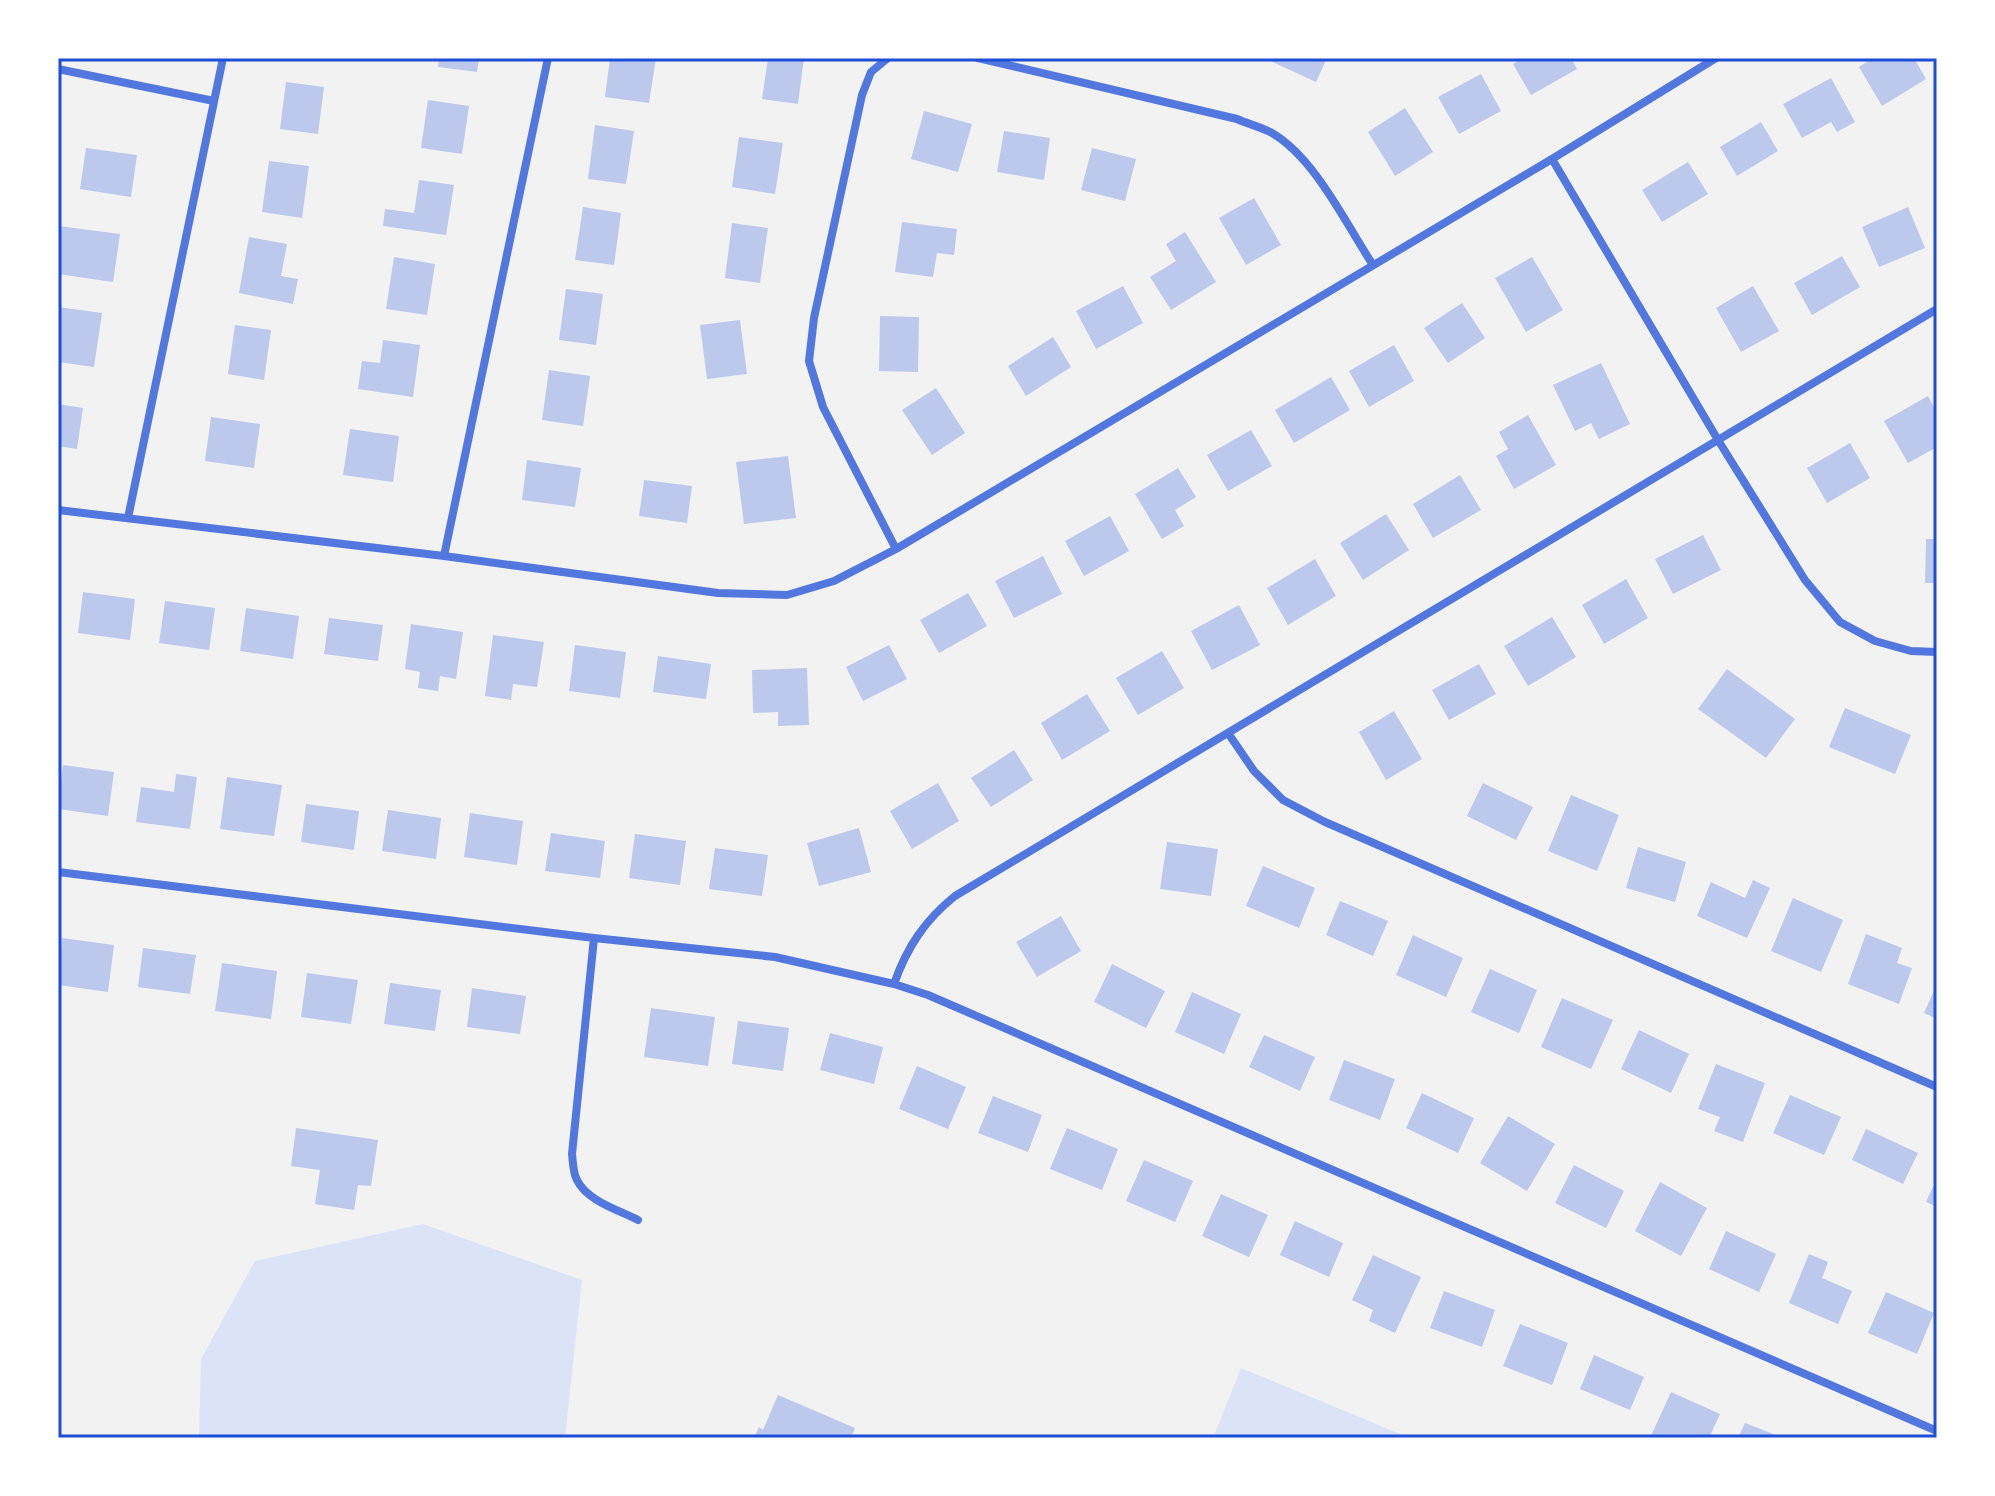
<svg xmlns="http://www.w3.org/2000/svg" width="1995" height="1496" viewBox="0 0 1995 1496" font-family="Arial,sans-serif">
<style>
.green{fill:#dbe4f7}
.building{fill:#bdc9ec}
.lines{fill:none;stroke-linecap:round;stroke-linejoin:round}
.minor{stroke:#5277de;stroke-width:8}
.neatline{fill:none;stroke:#1d4ed8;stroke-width:3}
</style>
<rect width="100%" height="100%" fill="#f2f2f2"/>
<path class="green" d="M423 1224 582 1280 565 1438H199L201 1359 255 1261Z
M1241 1368 1410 1438H1213Z"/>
<path class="building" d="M439 58H479L477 72 438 67Z
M610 58H656L649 103 605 97Z
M768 58H804L798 104 762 99Z
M1264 58H1327L1316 82Z
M1523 58H1571L1577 69 1531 95 1513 64Z
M1873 58H1914L1926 79 1882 106 1859 67Z
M1481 74 1501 111 1459 134 1438 97Z
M1831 78 1855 122 1837 132 1831 122 1802 138 1783 104Z
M286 82 324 87 318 134 280 129Z
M428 100 469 106 462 154 421 148Z
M1405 108 1433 152 1395 176 1368 132Z
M924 111 972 124 958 172 911 159Z
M1761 122 1778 151 1737 176 1720 147Z
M595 125 634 131 626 184 588 179Z
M1004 131 1050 138 1044 180 997 172Z
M739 137 783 143 775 194 732 187Z
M86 148 137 155 131 197 80 189Z
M1092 148 1136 159 1125 201 1081 190Z
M269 161 309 166 302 218 262 212Z
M1688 162 1708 194 1662 222 1642 190Z
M419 180 454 185 446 235 383 226 385 209 414 213Z
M1254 198 1281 245 1246 265 1219 218Z
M583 207 621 213 614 265 575 260Z
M1908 207 1925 248 1879 267 1862 227Z
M902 222 957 229 954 255 937 253 933 277 895 272Z
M732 223 768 228 760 283 725 278Z
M59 226 120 234 113 282 58 274Z
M1185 232 1216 282 1171 310 1150 277 1176 261 1166 244Z
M249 237 287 244 281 276 298 279 293 304 239 293Z
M1842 256 1860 287 1812 315 1794 283Z
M394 257 435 264 427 315 386 309Z
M1532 257 1563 310 1526 332 1495 278Z
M1123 286 1143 323 1096 349 1076 311Z
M1753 286 1779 331 1741 352 1716 308Z
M566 289 603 294 596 345 559 340Z
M1462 303 1485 338 1448 363 1424 328Z
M58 307 102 313 94 367 58 362Z
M880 316 919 317 918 372 879 371Z
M740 320 747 374 707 379 700 325Z
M235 325 271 330 264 380 228 374Z
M1053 337 1071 367 1026 396 1008 366Z
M383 340 420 345 413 397 358 389 362 361 380 363Z
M1394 345 1414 381 1369 407 1349 371Z
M1601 363 1630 424 1599 439 1591 423 1575 431 1553 385Z
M549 370 590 376 583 426 542 420Z
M1331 377 1350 410 1294 443 1275 410Z
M936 388 965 433 932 455 902 410Z
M1928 396 1937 413V447L1908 463 1884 421Z
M58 404 83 408 77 449 58 446Z
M1528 415 1556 465 1514 489 1496 456 1508 449 1499 432Z
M211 417 260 424 254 468 205 461Z
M350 429 399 436 393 482 343 475Z
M1251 430 1272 466 1228 491 1207 455Z
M1850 443 1870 478 1827 503 1807 468Z
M788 456 796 518 744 524 736 462Z
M527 460 581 468 575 507 522 500Z
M1178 468 1196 497 1175 510 1184 526 1162 539 1135 494Z
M1460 475 1481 510 1433 538 1413 504Z
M644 480 692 486 687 523 639 516Z
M1386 514 1409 550 1363 580 1340 543Z
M1110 516 1129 551 1084 576 1065 541Z
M1703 535 1721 570 1673 594 1655 559Z
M1926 539H1937V583H1925Z
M1043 556 1062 594 1014 618 995 581Z
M1315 559 1336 596 1288 625 1267 588Z
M1626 579 1648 618 1604 644 1582 605Z
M83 592 135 599 130 640 78 633Z
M968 593 987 626 939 653 920 620Z
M165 601 215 608 209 650 159 643Z
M1239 605 1260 645 1212 670 1191 631Z
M246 608 299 616 293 659 240 651Z
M1552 617 1576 657 1528 686 1504 646Z
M329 618 383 625 378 661 324 654Z
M411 624 463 632 456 679 440 676 438 691 418 688 420 672 405 669Z
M493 635 544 642 537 687 513 684 511 700 485 696Z
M575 645 626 652 620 698 569 691Z
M889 645 907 679 863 701 846 667Z
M1162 651 1184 688 1138 715 1116 678Z
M658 656 711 664 706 699 653 692Z
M1479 664 1496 694 1449 720 1432 690Z
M807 668 809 725 778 726V712L753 713 752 670Z
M1727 669 1795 719 1766 758 1698 709Z
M1087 694 1110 731 1062 760 1041 723Z
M1845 708 1911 735 1895 774 1829 747Z
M1394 711 1422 759 1386 780 1359 732Z
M1014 750 1033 780 991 807 971 778Z
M63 765 114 772 108 816 58 809Z
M176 774 197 777 190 829 136 822 141 787 174 792Z
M227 777 282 785 274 836 220 829Z
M938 783 959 821 912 849 890 811Z
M1483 783 1533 807 1516 840 1467 816Z
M1571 795 1619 815 1597 871 1548 851Z
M306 804 359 811 354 850 301 842Z
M388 810 441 818 436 859 382 851Z
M470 813 523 821 517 865 464 857Z
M859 828 871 872 819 886 807 843Z
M551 833 605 841 600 878 545 871Z
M635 834 686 841 680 885 629 878Z
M1167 842 1218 849 1211 896 1160 889Z
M1638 847 1686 862 1675 902 1626 888Z
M715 848 768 855 762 896 709 889Z
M1263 866 1315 888 1299 928 1246 906Z
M1753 880 1770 888 1747 938 1697 916 1711 882 1745 898Z
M1793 898 1843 920 1821 972 1771 951Z
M1340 901 1388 921 1373 956 1326 935Z
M1061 916 1081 951 1037 977 1016 942Z
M1866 934 1902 948 1897 963 1912 968 1899 1004 1848 984Z
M1413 935 1463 958 1446 997 1396 975Z
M62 938 114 945 108 992 58 985Z
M143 948 196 955 190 994 138 987Z
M222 963 277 971 271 1019 215 1011Z
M1112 964 1165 991 1146 1028 1094 1002Z
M1490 969 1537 990 1519 1033 1471 1012Z
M307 973 358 980 351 1024 301 1017Z
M390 983 441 990 435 1031 384 1024Z
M1937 984V1019L1924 1013Z
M472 988 526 996 520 1034 467 1027Z
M1192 992 1241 1014 1224 1054 1175 1032Z
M1562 998 1613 1020 1591 1069 1541 1047Z
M651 1008 715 1017 708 1066 644 1057Z
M738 1021 789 1028 783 1071 732 1064Z
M1639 1030 1689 1054 1671 1093 1621 1069Z
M830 1033 883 1047 874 1084 820 1070Z
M1264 1035 1315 1057 1300 1091 1249 1067Z
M1344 1060 1395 1079 1380 1120 1329 1100Z
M1716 1064 1765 1083 1743 1142 1714 1131 1720 1117 1698 1109Z
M917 1066 966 1087 948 1129 899 1109Z
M1422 1093 1474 1118 1458 1153 1406 1128Z
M1790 1095 1841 1117 1824 1155 1773 1133Z
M993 1096 1042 1115 1028 1152 978 1133Z
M1508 1116 1555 1144 1527 1191 1480 1163Z
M296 1128 378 1140 371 1186 358 1185 354 1210 315 1204 320 1170 291 1166Z
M1067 1128 1118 1149 1102 1190 1050 1169Z
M1866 1129 1918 1153 1903 1184 1852 1160Z
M1144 1160 1193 1181 1175 1222 1126 1201Z
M1574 1165 1624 1191 1606 1228 1555 1203Z
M1937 1178V1207L1926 1202Z
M1660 1182 1707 1208 1681 1256 1635 1231Z
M1221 1194 1268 1215 1249 1257 1202 1236Z
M1295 1221 1343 1243 1329 1277 1280 1255Z
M1726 1231 1776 1254 1759 1292 1709 1269Z
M1809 1254 1828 1262 1822 1278 1852 1291 1838 1324 1789 1303Z
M1373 1255 1421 1277 1395 1333 1369 1321 1373 1310 1352 1300Z
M1444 1291 1495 1310 1482 1347 1430 1328Z
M1886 1292 1934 1313 1917 1354 1868 1333Z
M1520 1324 1568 1343 1552 1385 1503 1366Z
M1594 1355 1644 1377 1630 1410 1580 1389Z
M1671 1392 1720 1414 1709 1438H1650Z
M778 1395 855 1428 851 1438H754L759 1427 763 1430Z
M1745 1423 1784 1438H1738Z"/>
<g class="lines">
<path class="minor" d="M888 58 871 72 862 95 814 318 809 361 823 407 896 549
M978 58 1237 119C1248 124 1261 127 1272 133 1315 158 1346 224 1373 265
M58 69 214 101
M1552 159 1718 440 1805 580 1840 622 1875 641 1911 651 1937 652
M58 510 444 556 718 593 787 595 834 581 896 549 1552 159 1716 58
M128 518 223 58
M444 556 548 58
M1228 733 1254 771 1283 800 1325 822 1937 1087
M58 872 594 938 775 957 894 984 928 995 1937 1431
M594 938 572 1154C573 1162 573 1173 577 1180 587 1201 619 1210 638 1220
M894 984C907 947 925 920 955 896L1937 309"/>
</g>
<rect width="1995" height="1496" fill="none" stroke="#ffffff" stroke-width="120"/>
<rect x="60" y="60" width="1875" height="1376" class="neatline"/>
</svg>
